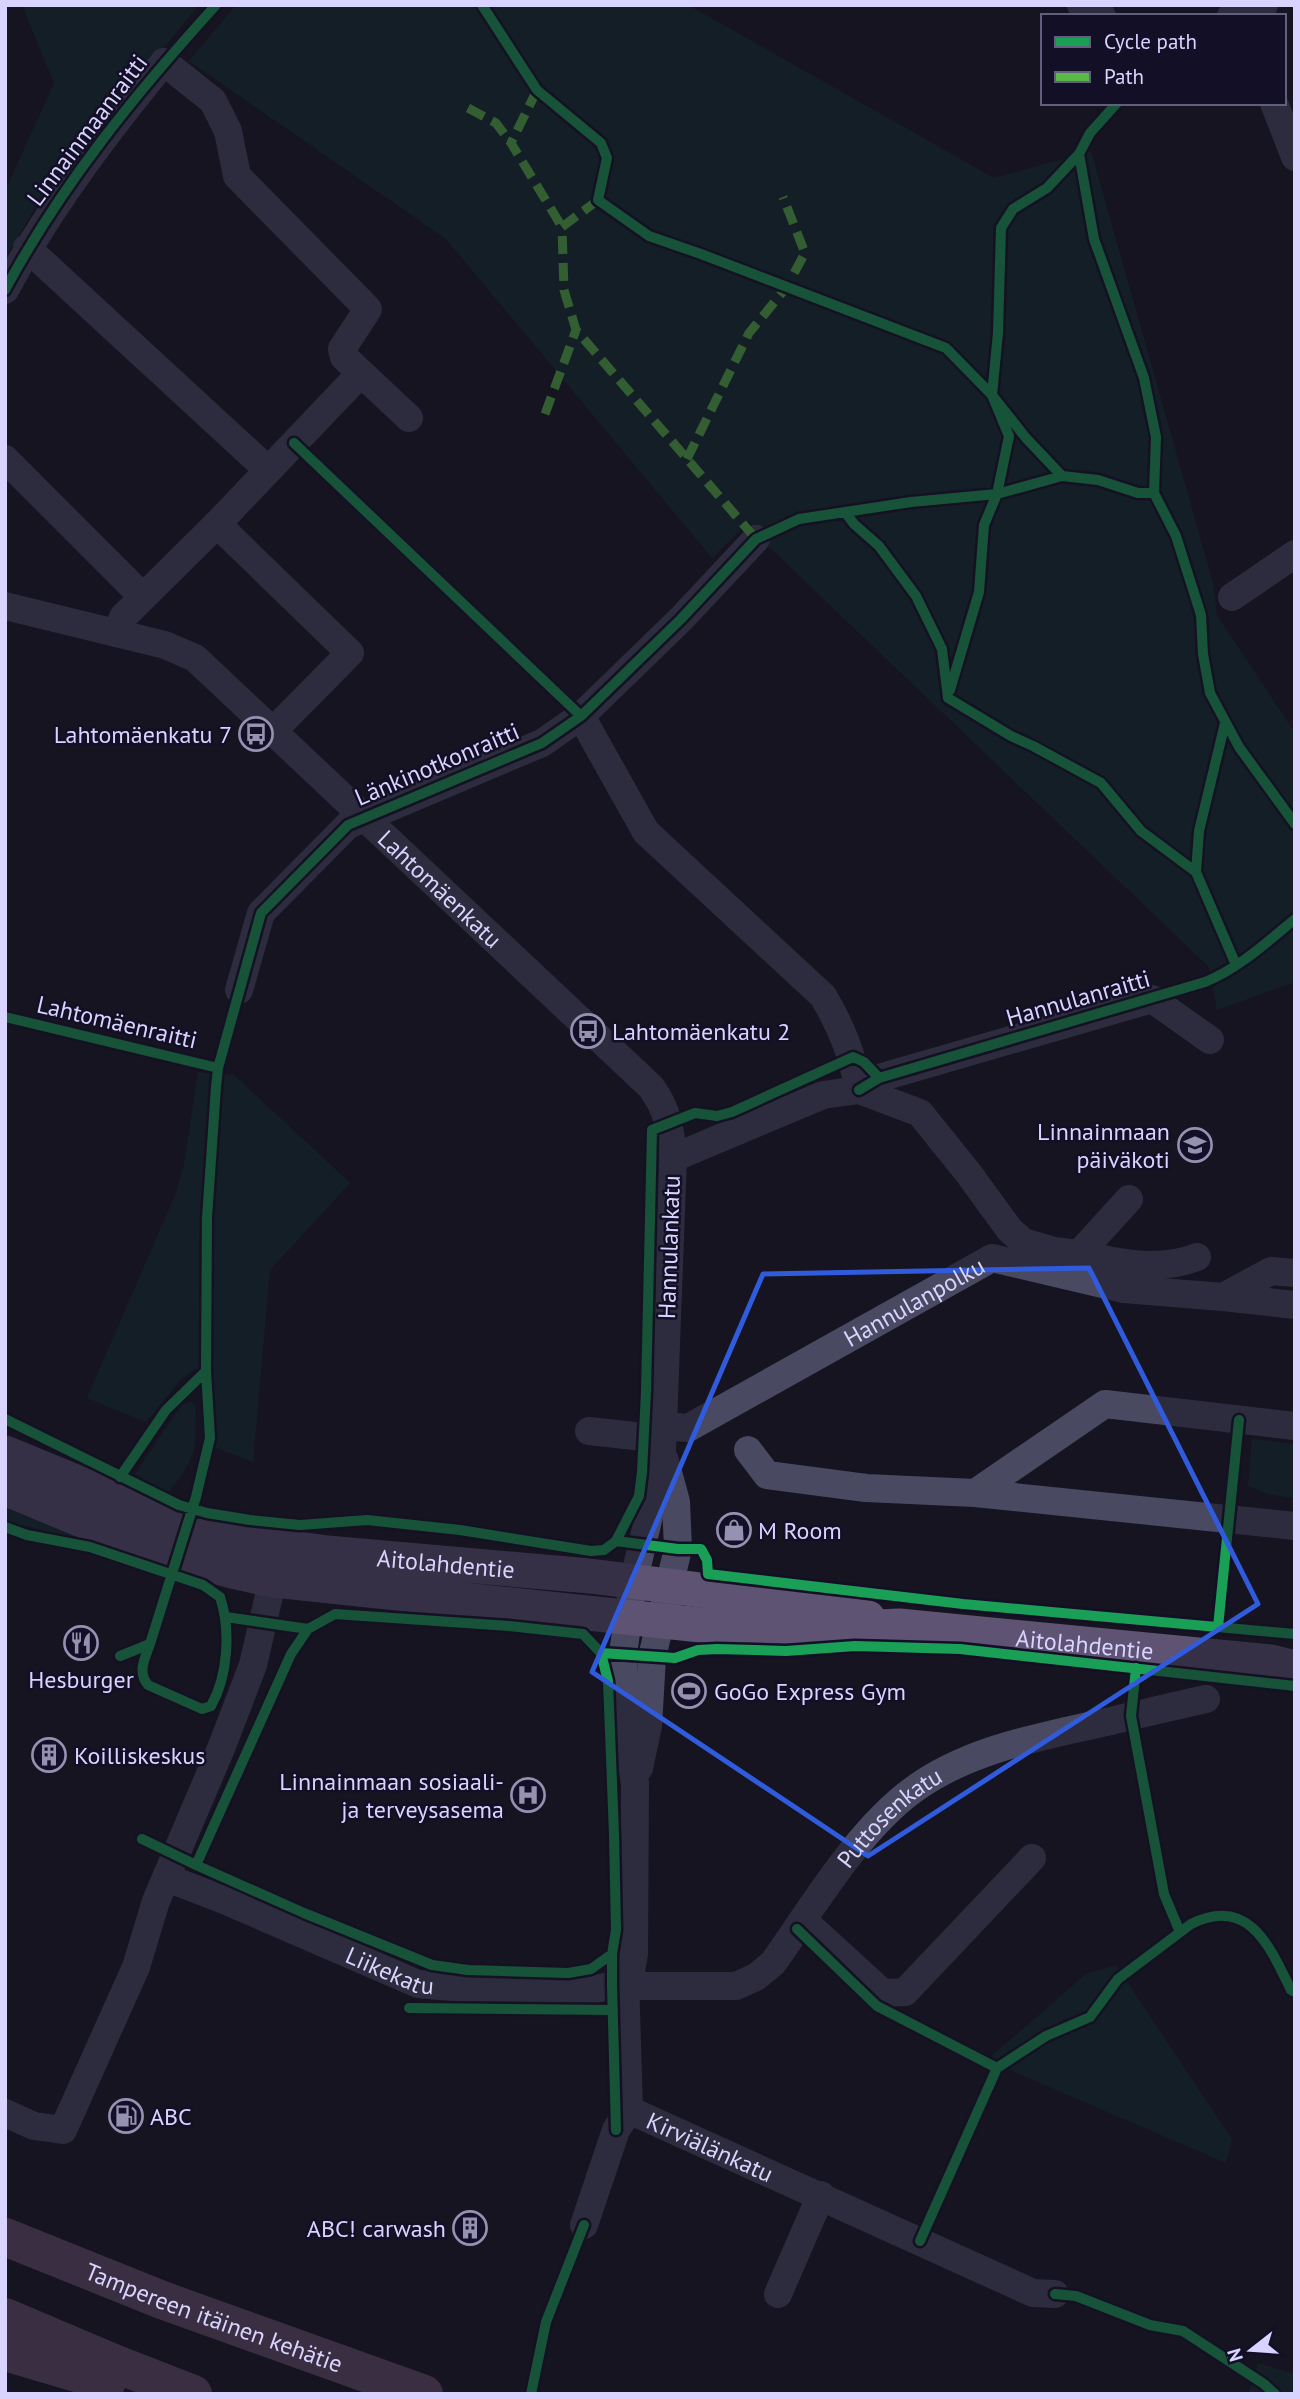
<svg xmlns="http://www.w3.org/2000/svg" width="1300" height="2399" viewBox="0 0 1300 2399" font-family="'PT Sans',sans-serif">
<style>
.green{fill:#132c2d}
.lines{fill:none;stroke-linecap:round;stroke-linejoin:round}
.minor{stroke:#4a4962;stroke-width:28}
.major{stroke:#5e5373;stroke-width:35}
.highway{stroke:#67516a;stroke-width:38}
.quiet{stroke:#58b947;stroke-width:9;stroke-dasharray:18 9;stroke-linecap:butt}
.cycleway-casing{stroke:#130f26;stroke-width:15}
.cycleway{stroke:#1a9f57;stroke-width:10}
.marked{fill:none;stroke:#305bdc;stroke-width:5;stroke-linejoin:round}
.labels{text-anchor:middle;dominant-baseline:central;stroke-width:5;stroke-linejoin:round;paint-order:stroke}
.street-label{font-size:24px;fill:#d9d4ff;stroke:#130f26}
.poi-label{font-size:24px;fill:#d9d4ff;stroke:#130f26;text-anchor:start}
</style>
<rect width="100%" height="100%" fill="#161421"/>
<path class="green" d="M22 5H199L80 150 33 211 5 259V191L54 83Z
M236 5H688L994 178 1091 151 1213 583 1217 615 1295 733V982L1217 1010 1209 967 768 546 749 521 712 558 446 239 189 61Z
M198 1072 234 1075 350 1183 270 1270 253 1462 205 1444 212 1385 211 1373 195 1369 181 1379 146 1422 87 1398 176 1193 184 1164Z
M191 1401 195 1405C197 1451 196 1458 167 1494L135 1474 181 1406Z
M1252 1439 1295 1444V1498L1271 1495 1248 1486Z
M5 1502 86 1536 83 1540 5 1521Z
M1116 1965 1232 2139 1226 2163 987 2060 1086 1974Z
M1258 2363 1295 2374V2394H1248Z"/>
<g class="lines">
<g class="minor">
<path d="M1081 5 1102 16"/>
<path d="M1231 16 1264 5"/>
<path d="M1274 103 1295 157"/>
<path d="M27 248 268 470"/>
<path d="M5 290C49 208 105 134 164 62L213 101 228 131 237 176 368 309 342 349 344 357 361 373"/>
<path d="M5 459 143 597"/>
<path d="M217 524 350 653 274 730"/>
<path d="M1232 597 1295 554"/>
<path id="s1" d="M5 606 165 645 195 658 651 1087C669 1112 670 1128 673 1158L662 1451 655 1491 633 1583 623 1654 626 1727 635 1783 634 1954 631 1971 625 1978 629 2110"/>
<path d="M117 633 123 617 217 524 361 373 409 418"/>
<path d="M581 716 646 832 823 996C842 1028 852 1054 859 1090"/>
<path d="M239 990 261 913 348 825 542 743 581 716 681 619 756 539"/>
<path d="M859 1090 879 1078 1152 999 1210 1040"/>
<path d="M673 1158 823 1095 859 1090 920 1113 969 1174 1009 1229 1023 1242 1054 1251 1079 1254 1129 1199"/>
<path d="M1079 1254C1118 1263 1159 1272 1197 1257"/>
<path d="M1223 1297 1295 1305"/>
<path id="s2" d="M663 1426 688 1428 992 1258 1124 1289 1223 1297 1271 1271 1295 1273"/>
<path d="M589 1431 662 1439"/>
<path d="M748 1450 767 1475 866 1488 975 1493 1295 1526"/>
<path d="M975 1493 1105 1404 1295 1426"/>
<path d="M639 1768 648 1726 652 1657 678 1549 676 1502 665 1461"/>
<path id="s3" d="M167 1878 224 1900 418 1984 485 1990H593L612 1985 625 1978"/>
<path d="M803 1920 883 1993 905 1992 1032 1858"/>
<path id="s4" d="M625 1978 637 1986H736L756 1977 773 1963C812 1908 858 1830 913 1790 966 1751 1034 1738 1097 1724 1133 1716 1169 1707 1206 1699"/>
<path id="s5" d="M629 2110 1033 2293 1055 2294"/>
<path d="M5 2113 34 2126 63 2130 136 1967 156 1901 222 1746 253 1665 277 1561"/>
<path d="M584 2225 616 2130 629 2110"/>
<path d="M778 2294 821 2195"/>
</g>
<g class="major">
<path id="s6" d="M5 1453 117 1499 249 1542 327 1553 590 1576 819 1605 868 1618"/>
<path id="s7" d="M5 1488C93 1525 180 1563 274 1580L701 1625 819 1630 899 1626 1271 1662 1295 1668"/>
</g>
<g class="highway">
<path id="s8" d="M5 2237 162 2300 424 2394"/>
<path d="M5 2317 116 2364 193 2394"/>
<path d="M5 2352 107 2382"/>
</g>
<path class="quiet" d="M537 90 511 143 562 227
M468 108 496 123 511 143
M598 200 562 227 564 290 576 330 756 539
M545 414 576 330
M687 459 749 333 786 288 805 253 783 197"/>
<g class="cycleway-casing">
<path id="cycleway" d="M482 5 537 90 601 143 607 158 598 200 649 236 701 254 946 348 992 395 998 333 1001 228 1013 209 1047 188 1079 154
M1117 103 1090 133 1079 154 1094 239 1144 378 1156 437 1154 493 1176 536 1201 615 1203 654 1210 693 1239 747 1295 824
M5 290C61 185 136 93 216 5
M294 443 581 716
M845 512 854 524 879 546 916 596 942 649 948 698 1011 736 1033 746 1101 783 1141 831 1196 872 1236 965
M950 690 979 592 984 525 997 494 1009 436 992 395 1026 438 1062 476
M1196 872 1199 831 1225 723
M5 1017 218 1068
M859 1090 879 1078 1205 982C1239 968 1266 943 1295 919
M5 1419 179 1505 207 1513 250 1520 300 1525 367 1520 460 1530 591 1551 604 1550 616 1541 678 1549H701L707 1560 708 1574 963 1604 1295 1634
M120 1477 166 1410 206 1371
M5 1527 27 1535 90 1547 203 1585 220 1597C231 1630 228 1676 211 1706L202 1709 148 1685C137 1672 145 1658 150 1644
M616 1541 639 1496 642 1472 646 1392 652 1130 695 1113 717 1116 732 1112 853 1057 864 1062 879 1078
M226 1617 308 1629 335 1614 509 1626 583 1634 601 1653 675 1658 698 1650 717 1649 786 1651 855 1646 960 1649 1295 1686
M1218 1627 1239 1420
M601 1653 608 1681 614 1834 616 1930 612 1954V1985L616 2130
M120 1656 150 1644 196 1497 210 1438 206 1371 207 1218 216 1087 218 1068 261 913 348 825 542 743 581 716 681 619 756 539 799 519 911 502 997 494 1062 476 1098 480 1138 493H1154
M1136 1668 1131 1716 1164 1894 1180 1932
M142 1839 196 1865 291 1654 308 1629
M196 1865 304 1913 432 1965 468 1970 568 1973 591 1969 612 1954
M797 1929 877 2006 997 2068
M409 2008 613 2010
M920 2241 997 2068 1046 2036 1090 2017 1118 1979 1191 1924C1249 1895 1270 1947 1291 1990L1295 1992
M1055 2294 1076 2296 1150 2325 1183 2331 1264 2384 1275 2394
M531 2394 546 2322 584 2225"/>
</g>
<use href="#cycleway" class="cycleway"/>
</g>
<path d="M0 0H1300V2399H0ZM1089 1268 1258 1604 868 1856 592 1672 763 1274Z" fill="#161421" fill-opacity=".55" fill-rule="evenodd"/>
<path class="marked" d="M1089 1268 1258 1604 868 1856 592 1672 763 1274Z"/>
<defs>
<g id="bus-ring" transform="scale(1.75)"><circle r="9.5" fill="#130f26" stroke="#9591b1" stroke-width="1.5"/><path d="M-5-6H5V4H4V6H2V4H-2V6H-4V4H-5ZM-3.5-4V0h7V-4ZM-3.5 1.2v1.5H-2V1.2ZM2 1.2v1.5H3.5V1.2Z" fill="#9591b1"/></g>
<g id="school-ring" transform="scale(1.75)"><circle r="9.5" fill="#130f26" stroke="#9591b1" stroke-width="1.5"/><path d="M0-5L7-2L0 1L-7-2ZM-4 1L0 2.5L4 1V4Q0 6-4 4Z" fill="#9591b1"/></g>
<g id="shop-ring" transform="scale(1.75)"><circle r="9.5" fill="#130f26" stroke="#9591b1" stroke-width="1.5"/><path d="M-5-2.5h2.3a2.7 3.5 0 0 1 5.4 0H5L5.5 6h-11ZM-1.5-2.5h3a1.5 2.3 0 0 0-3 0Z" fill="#9591b1"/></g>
<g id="restaurant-ring" transform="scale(1.75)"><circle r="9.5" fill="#130f26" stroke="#9591b1" stroke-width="1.5"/><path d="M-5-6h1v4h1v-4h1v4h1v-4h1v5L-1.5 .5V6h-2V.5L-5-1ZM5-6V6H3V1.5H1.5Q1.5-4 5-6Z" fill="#9591b1"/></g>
<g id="stadium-ring" transform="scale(1.75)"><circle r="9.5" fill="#130f26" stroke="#9591b1" stroke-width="1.5"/><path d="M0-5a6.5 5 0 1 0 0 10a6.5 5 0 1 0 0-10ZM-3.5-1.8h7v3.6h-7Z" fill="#9591b1"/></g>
<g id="building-ring" transform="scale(1.75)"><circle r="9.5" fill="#130f26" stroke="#9591b1" stroke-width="1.5"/><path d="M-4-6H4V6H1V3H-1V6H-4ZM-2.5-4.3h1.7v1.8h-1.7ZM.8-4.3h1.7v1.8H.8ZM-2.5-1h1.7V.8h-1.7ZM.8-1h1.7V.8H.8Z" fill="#9591b1"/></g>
<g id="hospital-ring" transform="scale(1.75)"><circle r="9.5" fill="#130f26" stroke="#9591b1" stroke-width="1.5"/><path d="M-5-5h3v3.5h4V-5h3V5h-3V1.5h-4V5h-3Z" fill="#9591b1"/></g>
<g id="fuel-ring" transform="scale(1.75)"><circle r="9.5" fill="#130f26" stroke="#9591b1" stroke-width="1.5"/><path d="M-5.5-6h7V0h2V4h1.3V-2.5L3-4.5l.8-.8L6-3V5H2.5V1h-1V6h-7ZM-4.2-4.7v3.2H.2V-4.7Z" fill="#9591b1"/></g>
</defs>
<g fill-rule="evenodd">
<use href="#bus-ring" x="256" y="734"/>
<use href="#bus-ring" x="588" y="1031"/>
<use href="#school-ring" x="1195" y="1145"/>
<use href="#shop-ring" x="734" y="1530"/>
<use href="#restaurant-ring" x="81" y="1643"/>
<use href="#stadium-ring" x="689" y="1691"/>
<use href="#building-ring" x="49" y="1755"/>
<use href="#hospital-ring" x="528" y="1795"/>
<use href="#fuel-ring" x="126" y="2116"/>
<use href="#building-ring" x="470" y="2228"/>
</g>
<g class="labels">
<g class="street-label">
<text transform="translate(87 130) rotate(-53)">Linnainmaanraitti</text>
<text transform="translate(437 764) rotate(-23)">Länkinotkonraitti</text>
<text stroke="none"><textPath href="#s1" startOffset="534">Lahtomäenkatu</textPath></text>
<text transform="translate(1078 998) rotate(-16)">Hannulanraitti</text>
<text transform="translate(117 1022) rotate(13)">Lahtomäenraitti</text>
<text transform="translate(669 1247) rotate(-88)">Hannulankatu</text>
<text stroke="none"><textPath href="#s2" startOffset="284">Hannulanpolku</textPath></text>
<text stroke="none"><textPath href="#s6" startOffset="458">Aitolahdentie</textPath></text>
<text stroke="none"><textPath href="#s7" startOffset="1099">Aitolahdentie</textPath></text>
<text stroke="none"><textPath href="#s4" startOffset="345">Puttosenkatu</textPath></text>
<text stroke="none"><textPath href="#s3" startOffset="242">Liikekatu</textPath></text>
<text stroke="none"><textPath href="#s5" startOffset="89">Kirviälänkatu</textPath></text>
<text stroke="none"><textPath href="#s8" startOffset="224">Tampereen itäinen kehätie</textPath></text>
</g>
<g class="poi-label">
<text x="232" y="734" text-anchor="end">Lahtomäenkatu 7</text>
<text x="612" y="1031">Lahtomäenkatu 2</text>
<text x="1170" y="1131" text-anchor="end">Linnainmaan<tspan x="1170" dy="28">päiväkoti</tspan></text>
<text x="758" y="1530">M Room</text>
<text x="81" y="1679" text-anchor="middle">Hesburger</text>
<text x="714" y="1691">GoGo Express Gym</text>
<text x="74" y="1755">Koilliskeskus</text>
<text x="504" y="1781" text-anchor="end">Linnainmaan sosiaali-<tspan x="504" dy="28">ja terveysasema</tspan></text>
<text x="150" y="2116">ABC</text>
<text x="446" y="2228" text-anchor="end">ABC! carwash</text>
</g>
</g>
<rect width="1300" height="2399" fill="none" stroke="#d9d4ff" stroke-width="14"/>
<rect x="1041" y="14" width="245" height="91" fill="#130f26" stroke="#625e7d" stroke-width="2"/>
<rect x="1055" y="37" width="35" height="10" fill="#1a9f57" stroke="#625e7d" stroke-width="2"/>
<text x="1104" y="49" font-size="21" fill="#d9d4ff">Cycle path</text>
<rect x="1055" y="72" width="35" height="10" fill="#58b947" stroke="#625e7d" stroke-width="2"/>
<text x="1104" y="84" font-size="21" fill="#d9d4ff">Path</text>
<g transform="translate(1251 2350) rotate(253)" stroke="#130f26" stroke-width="5" paint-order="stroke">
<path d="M0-5L12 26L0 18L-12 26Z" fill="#d9d4ff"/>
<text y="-10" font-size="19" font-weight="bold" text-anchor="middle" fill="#d9d4ff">N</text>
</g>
</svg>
